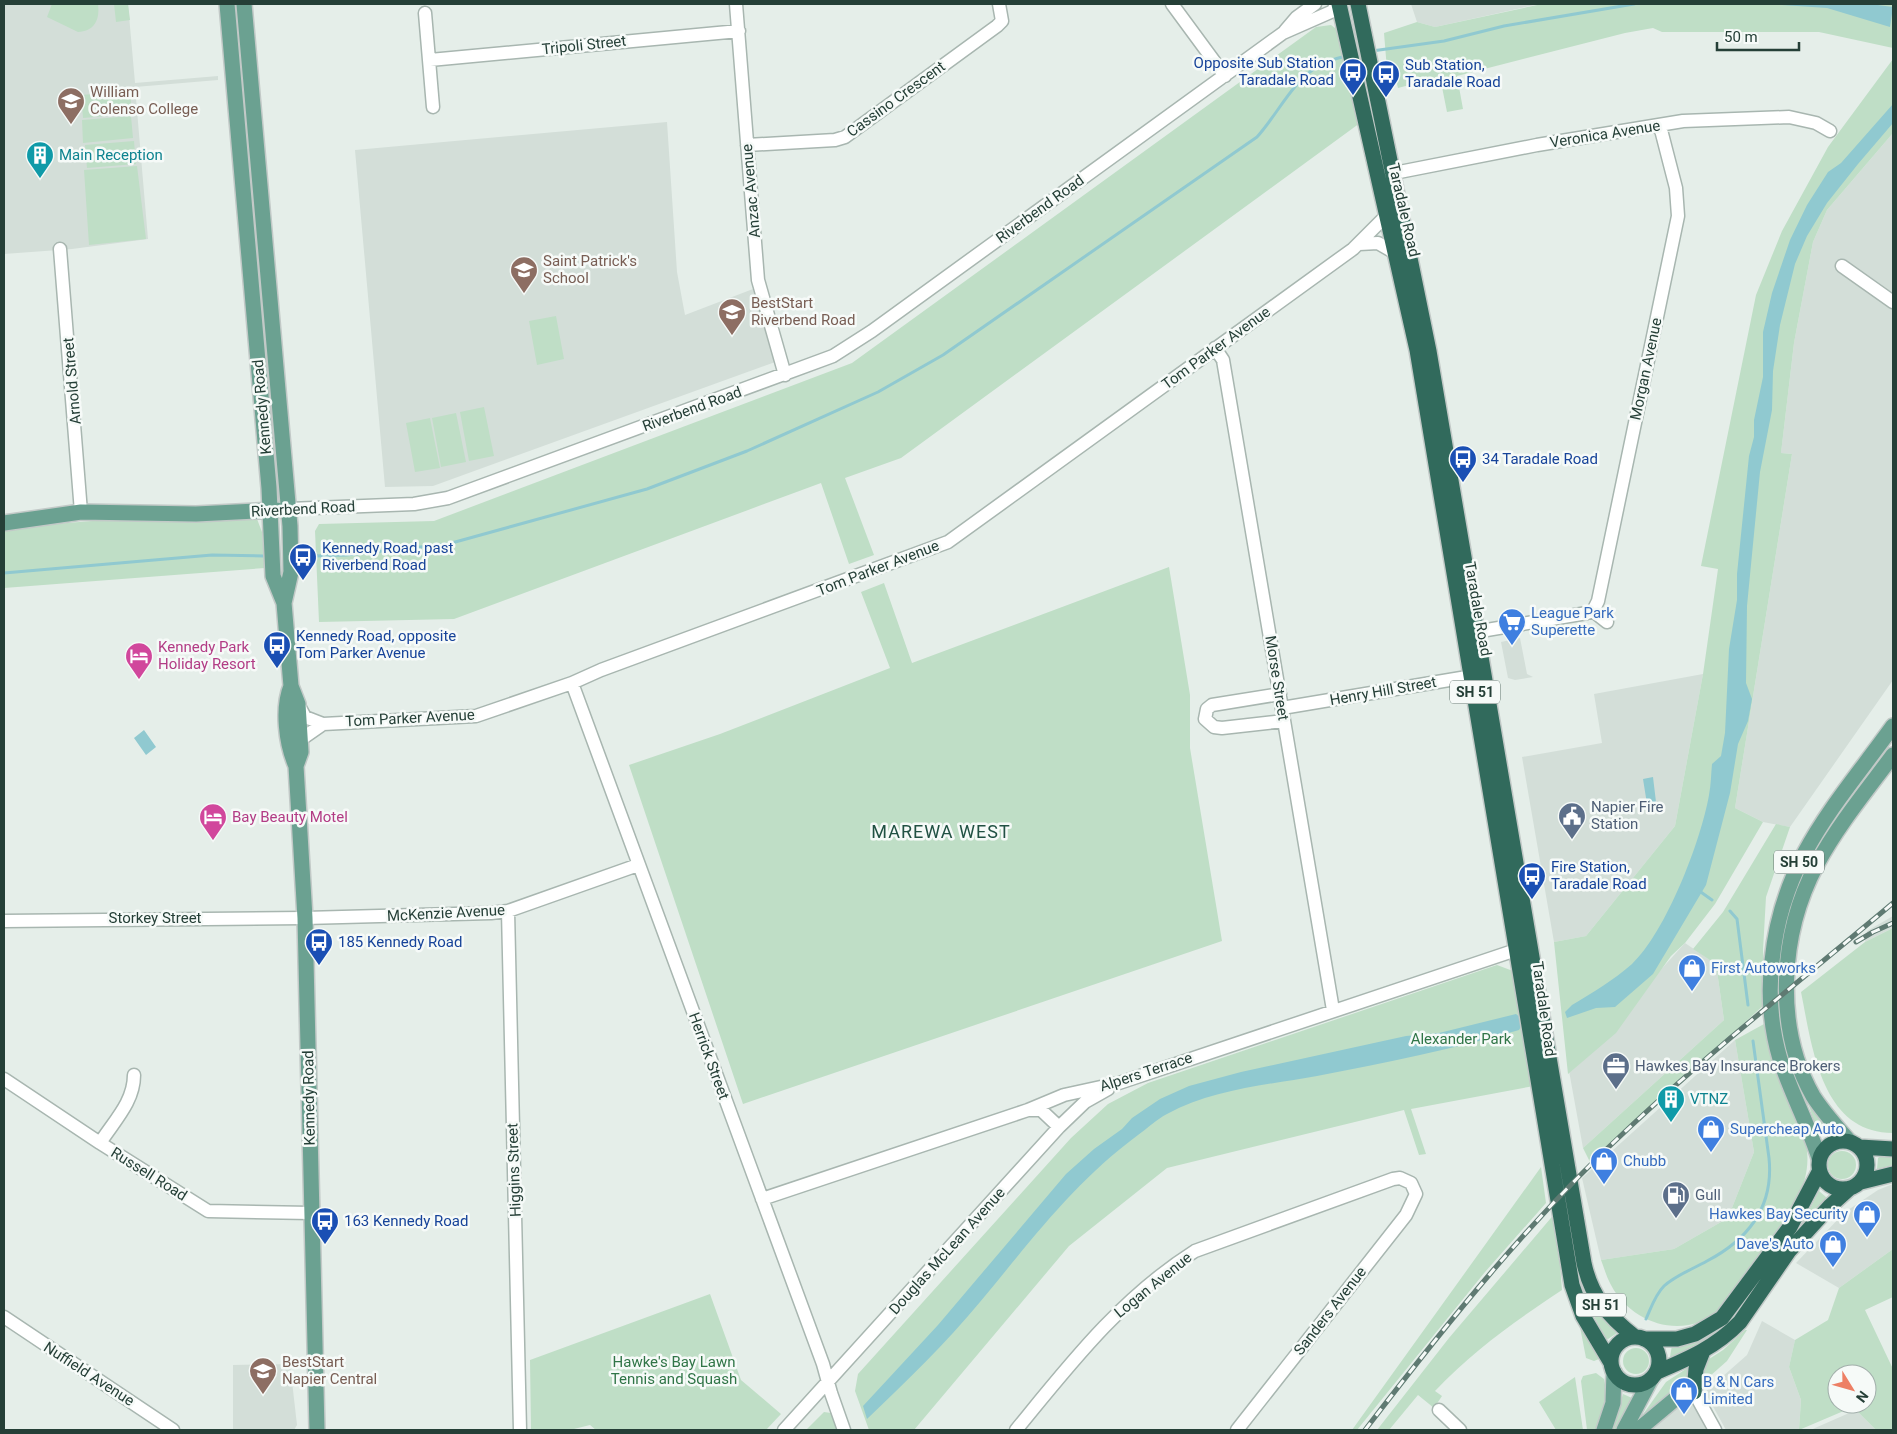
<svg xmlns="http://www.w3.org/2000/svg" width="1897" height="1434" viewBox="0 0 1897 1434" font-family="Roboto,sans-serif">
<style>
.built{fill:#d3ded8}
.green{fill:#bfdec6;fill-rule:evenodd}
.water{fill:#90c9d0}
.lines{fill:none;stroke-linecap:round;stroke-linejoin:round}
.stream{stroke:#90c9d0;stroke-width:3}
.minor-casing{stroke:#a8b6b0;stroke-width:15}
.major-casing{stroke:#c2c9c7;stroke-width:18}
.highway-casing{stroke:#c2c9c7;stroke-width:18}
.minor{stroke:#fff;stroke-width:12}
.major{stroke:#6ba191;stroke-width:15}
.highway{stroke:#316a5c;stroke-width:15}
.rail-casing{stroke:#5f7a72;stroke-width:5}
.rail{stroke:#f6faf8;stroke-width:3;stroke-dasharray:9;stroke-linecap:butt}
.labels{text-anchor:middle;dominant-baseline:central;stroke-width:5;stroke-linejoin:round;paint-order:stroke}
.shield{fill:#f6faf8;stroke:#647771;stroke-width:1}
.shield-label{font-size:14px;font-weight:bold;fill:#253f37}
.street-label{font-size:15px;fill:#253f37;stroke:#f6faf8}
.transit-label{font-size:15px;fill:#164399;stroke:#f6faf8;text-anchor:start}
.education-label{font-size:15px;fill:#785e54;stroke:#f6faf8;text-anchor:start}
.culture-label{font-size:15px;fill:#0d838f;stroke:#f6faf8;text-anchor:start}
.shop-label{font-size:15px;fill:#366cbe;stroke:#f6faf8;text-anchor:start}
.hotel-label{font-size:15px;fill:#b23c85;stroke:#f6faf8;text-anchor:start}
.service-label{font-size:15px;fill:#4e5e75;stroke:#f6faf8;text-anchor:start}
.park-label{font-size:15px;fill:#307547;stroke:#f6faf8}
.quarter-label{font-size:18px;letter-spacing:1px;fill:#215143;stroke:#f6faf8}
</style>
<rect width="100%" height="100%" fill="#e5eee9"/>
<path class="built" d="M4 4H128L135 83 218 76V80L135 87 148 239 72 249 4 254Z
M1411 4H1539L1435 27 1417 22Z
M667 122 677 272 685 315 753 289 779 356 778 361 433 486 385 487 355 150Z
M1893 133V680L1790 827 1763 822 1735 808 1792 454 1781 453 1794 343 1813 242 1827 210Z
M1520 638 1527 674 1533 677 1515 680 1508 678 1501 642Z
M1703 674 1675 826 1586 936 1554 942 1522 757 1602 743 1594 694Z
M1893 916V928L1865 942 1867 931Z
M1685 943 1716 964 1724 1020 1583 1148 1569 1071Z
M1735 1040 1754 1152 1728 1218 1674 1249 1601 1260 1582 1178Z
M1893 1184V1249L1839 1288 1796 1263 1845 1212 1878 1190Z
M1762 1321 1795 1340 1789 1367 1801 1400 1799 1430H1726L1705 1392 1747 1355Z
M290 1364 297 1425 294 1430H233V1365Z
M1689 1399 1710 1430H1650Z
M1856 1410 1876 1430H1811L1815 1428Z"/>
<path class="green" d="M52 4H98C100 19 95 31 78 32L47 17Z
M114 4H128L130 20 116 22Z
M1542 4H1893V48L1819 32H1662L1653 28 1625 33 1457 76 1463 109 1447 112 1440 77 1398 88 1396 80 1388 82 1384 33 1417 22 1435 27Z
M1331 25 1339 31 1360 123 901 458 845 478 874 555 849 564 821 483 454 619 319 622 315 531 319 524 434 521 852 363 1316 27Z
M1893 59V133L1827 210 1813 242 1794 343 1781 453 1792 454 1735 808 1763 822 1715 904 1685 943 1671 956 1616 1033 1568 1074 1554 942 1586 936 1675 826 1703 674 1718 569 1701 566 1756 295 1782 231 1828 147Z
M130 91 132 114 83 118 81 95Z
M131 116 133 138 83 143 82 120Z
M134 141 136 164 87 168 85 145Z
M137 166 146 239 89 245 84 170Z
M556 316 564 359 537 365 529 321Z
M484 407 494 456 469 461 460 412Z
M456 413 466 462 441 467 432 418Z
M430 418 440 468 415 472 406 423Z
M257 519 262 532 265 568 4 588V528L92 521Z
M1169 567 1190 695V748L1222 941 743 1104 629 765 720 734 890 668 861 592 884 583 912 663Z
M1776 824 1790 827 1766 897 1763 950 1766 1003 1591 1164 1583 1148 1724 1020 1716 964 1693 949 1723 912Z
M1893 928V1133C1821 1133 1812 1046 1801 992L1865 942Z
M1497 965 1513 971 1534 1086 1411 1109 1426 1154 1419 1155 1404 1110 1167 1168 1069 1246 914 1430H869L855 1391 858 1374 1071 1138 1108 1104 1148 1083Z
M1764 1024 1772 1062 1806 1144C1814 1186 1787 1215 1765 1247 1752 1268 1739 1291 1720 1309 1686 1341 1632 1325 1611 1285 1607 1278 1604 1268 1601 1260L1674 1249 1728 1218 1754 1152 1735 1040Z
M1800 1078 1830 1129V1132L1822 1136 1818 1134Z
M1828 1165a14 14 0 1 1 28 0a14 14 0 1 1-28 0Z
M1881 1156H1893V1165L1877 1169 1878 1158Z
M1541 1167 1546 1203 1485 1272 1357 1430H1352Z
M1819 1191 1826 1197V1200C1807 1218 1790 1237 1776 1258 1759 1283 1744 1312 1721 1332 1708 1344 1687 1351 1670 1357L1672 1345 1729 1321 1737 1311 1808 1212Z
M1564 1197H1567L1579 1267 1616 1329 1617 1333 1608 1339 1605 1338 1580 1289Z
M1556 1212 1562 1290C1514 1322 1475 1349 1435 1391L1442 1396 1434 1408 1418 1395 1389 1430H1377L1449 1338Z
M1893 1249V1297L1865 1310 1893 1369V1430H1876L1853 1407 1799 1430 1801 1400 1789 1367 1795 1340 1828 1320 1839 1288ZM1837 1374H1867V1404H1837Z
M710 1294 741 1380 781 1414 766 1430H596L590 1425 570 1430H531L530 1360Z
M1580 1327 1599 1359 1594 1361 1586 1358Z
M1745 1330H1747L1727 1361 1701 1384 1706 1361 1723 1350Z
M1623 1361a13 13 0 1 1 26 0a13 13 0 1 1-26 0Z
M1689 1367 1687 1387 1634 1427 1666 1382Z
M1596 1373 1604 1379C1608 1396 1605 1415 1596 1430H1587L1581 1381 1583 1376Z
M1575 1377 1583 1430H1556L1539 1402Z
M1623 1394 1632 1398 1617 1430H1612Z
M824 1412 831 1413 838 1430H806Z"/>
<path class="water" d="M1768 4H1870L1893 7 1890 27 1827 8Z
M1893 104V123L1858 164 1827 203 1807 236 1795 264 1780 325 1773 371 1772 410 1760 472 1747 606 1746 683 1752 699 1748 721 1738 744 1730 793 1706 885 1653 974 1615 1007 1596 1008 1567 1018 1565 1012 1572 1005C1592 993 1614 980 1632 964 1666 932 1701 841 1709 795 1711 785 1711 774 1712 764L1721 756 1725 733 1729 649 1737 600V574L1749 456 1754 437V420L1763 377V332L1772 293 1790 240 1807 205 1828 172 1841 163Z
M144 730 156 747 146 755 134 738Z
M1653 777 1656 802 1647 804 1643 779Z
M1516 1014 1521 1018 1523 1023 1519 1030C1453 1049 1385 1063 1317 1076 1267 1085 1213 1089 1167 1114 1157 1119 1148 1128 1138 1135 1073 1183 1031 1241 980 1302 945 1344 907 1381 867 1419L863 1406 938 1325 1066 1174 1094 1149 1122 1129 1132 1118 1160 1099 1189 1086 1241 1072 1406 1036 1439 1033Z"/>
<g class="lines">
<path class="stream" d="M1372 51 1444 41 1504 26 1634 4
M315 556 346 555 448 544 647 489 747 451 878 392 943 355 1257 137C1278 114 1292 81 1320 65 1328 61 1338 58 1346 56
M4 573 212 555 264 556
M1698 890 1712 900
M1730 911 1737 919 1748 1005
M1646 1319C1651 1308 1655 1295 1664 1286 1676 1275 1693 1269 1707 1261 1749 1239 1774 1207 1769 1158L1753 1041"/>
<g class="minor-casing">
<path id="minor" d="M736 4 758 280 785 375
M1172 4 1225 76
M425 13 433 107
M1285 31 1297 17 1315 4
M430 60 739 31
M747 145 835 140 845 137 997 26 1002 21 999 4
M1384 175 1537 145 1683 121 1789 117 1816 123 1830 131
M1359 244 1378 243 1397 254
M60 249 81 512
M1842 266 1893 302
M1215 348 1223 360 1333 1010
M289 509 414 504 448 498 833 356 872 331 1283 33 1333 11 1336 4
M1593 611 1607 622
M1469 633 1587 613 1593 611 1598 601 1678 216 1676 188 1660 126
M572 683 823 1364 831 1393 844 1430
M1280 694 1212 705 1207 709 1205 719 1214 727 1222 728 1284 721
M298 704 305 717 323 724
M1282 708 1479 675
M300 740 323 724 476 716 572 683 601 670 948 542 1353 249 1388 214
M508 911 520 1430
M4 921 305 918 491 913 508 911 638 865
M4 1079 100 1143 208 1211 311 1213
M1028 1110H1041L1059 1127
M100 1143C114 1121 134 1102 134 1075
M762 1199 1028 1110 1064 1095 1119 1083 1525 947
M4 1317 173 1430
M1694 1392 1715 1430
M1439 1410 1460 1430
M784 1430 1059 1127 1085 1102 1108 1089
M1016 1430C1070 1364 1121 1298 1195 1251L1393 1179 1400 1178 1411 1183 1416 1194 1406 1215 1237 1430"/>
</g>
<g class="major-casing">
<path id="major" d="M227 4 269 488 273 576 284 603
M244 4 290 526 291 572 284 603 291 686 298 704 301 752 296 766
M4 523 81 512 196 514 277 510
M291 686C282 708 286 744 296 766L305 918 317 1430
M1849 1141C1836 1126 1823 1112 1813 1096 1774 1027 1780 933 1817 864 1838 825 1867 790 1893 755
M1819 1158C1808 1124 1791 1093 1780 1059 1771 1028 1768 994 1772 961 1782 859 1836 805 1893 726
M1604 1430 1613 1403 1614 1372
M1624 1430 1651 1379
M1638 1430 1680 1395 1694 1392"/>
</g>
<g class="highway-casing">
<path id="highway" d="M1339 4 1417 350 1572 1285 1583 1316 1611 1363
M1358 4 1429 351 1584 1263C1591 1296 1608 1316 1635 1337
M1819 1165a24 24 0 1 1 48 0a24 24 0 1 1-48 0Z
M1860 1147 1893 1149
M1861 1182 1893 1174
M1611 1361a24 24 0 1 1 48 0a24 24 0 1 1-48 0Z
M1644 1339H1677L1695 1334 1722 1318 1790 1227 1819 1172
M1657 1372C1688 1359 1716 1347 1740 1322L1789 1251 1830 1206 1850 1188
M1694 1392 1696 1369 1703 1351"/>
</g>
<use href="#minor" class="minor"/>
<use href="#major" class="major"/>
<use href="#highway" class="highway"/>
<g class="rail-casing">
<path id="rail" d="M1856 942 1873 932 1893 923
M1365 1430C1447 1323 1532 1217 1631 1126 1714 1048 1805 977 1893 903"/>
</g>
<use href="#rail" class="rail"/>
</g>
<defs>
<g id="bus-pin" transform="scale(1.4375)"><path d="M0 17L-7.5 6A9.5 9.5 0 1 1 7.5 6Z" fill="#1a4fb4" stroke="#f6faf8"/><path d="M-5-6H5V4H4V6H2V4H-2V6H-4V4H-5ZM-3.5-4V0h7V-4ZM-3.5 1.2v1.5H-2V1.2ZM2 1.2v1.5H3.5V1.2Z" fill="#fff"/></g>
<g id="school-pin" transform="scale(1.4375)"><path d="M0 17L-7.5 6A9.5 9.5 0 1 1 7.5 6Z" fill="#8d6e63" stroke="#f6faf8"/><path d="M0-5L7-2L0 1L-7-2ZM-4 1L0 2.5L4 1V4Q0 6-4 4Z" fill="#fff"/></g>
<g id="building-pin" transform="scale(1.4375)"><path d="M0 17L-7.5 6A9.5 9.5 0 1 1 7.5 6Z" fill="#0f9aa8" stroke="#f6faf8"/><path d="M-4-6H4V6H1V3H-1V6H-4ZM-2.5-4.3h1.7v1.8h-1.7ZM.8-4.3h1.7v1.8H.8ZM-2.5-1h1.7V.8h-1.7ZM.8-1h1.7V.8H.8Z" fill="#fff"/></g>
<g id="supermarket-pin" transform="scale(1.4375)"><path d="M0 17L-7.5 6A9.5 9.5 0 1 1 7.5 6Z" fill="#3f7fe0" stroke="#f6faf8"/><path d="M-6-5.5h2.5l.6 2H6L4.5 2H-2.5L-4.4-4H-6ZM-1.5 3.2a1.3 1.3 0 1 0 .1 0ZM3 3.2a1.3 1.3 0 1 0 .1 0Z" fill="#fff"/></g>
<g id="hotel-pin" transform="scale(1.4375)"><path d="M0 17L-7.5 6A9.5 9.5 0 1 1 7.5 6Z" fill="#d1479c" stroke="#f6faf8"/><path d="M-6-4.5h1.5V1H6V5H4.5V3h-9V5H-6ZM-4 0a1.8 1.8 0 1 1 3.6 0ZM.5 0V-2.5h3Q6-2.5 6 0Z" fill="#fff"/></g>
<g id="civic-pin" transform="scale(1.4375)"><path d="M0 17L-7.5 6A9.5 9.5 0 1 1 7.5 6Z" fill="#5c6f8a" stroke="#f6faf8"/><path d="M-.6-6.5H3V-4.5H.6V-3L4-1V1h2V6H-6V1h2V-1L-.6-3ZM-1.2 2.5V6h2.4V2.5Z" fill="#fff"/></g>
<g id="shop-pin" transform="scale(1.4375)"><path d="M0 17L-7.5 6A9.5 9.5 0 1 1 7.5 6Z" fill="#3f7fe0" stroke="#f6faf8"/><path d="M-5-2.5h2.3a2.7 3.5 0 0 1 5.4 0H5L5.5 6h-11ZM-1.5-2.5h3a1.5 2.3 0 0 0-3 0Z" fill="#fff"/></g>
<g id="office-pin" transform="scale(1.4375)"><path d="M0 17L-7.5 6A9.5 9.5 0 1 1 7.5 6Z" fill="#5c6f8a" stroke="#f6faf8"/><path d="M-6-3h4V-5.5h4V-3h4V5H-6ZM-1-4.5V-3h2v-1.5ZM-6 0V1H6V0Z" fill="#fff"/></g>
<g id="fuel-pin" transform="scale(1.4375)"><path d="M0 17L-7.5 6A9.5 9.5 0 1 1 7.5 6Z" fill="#5c6f8a" stroke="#f6faf8"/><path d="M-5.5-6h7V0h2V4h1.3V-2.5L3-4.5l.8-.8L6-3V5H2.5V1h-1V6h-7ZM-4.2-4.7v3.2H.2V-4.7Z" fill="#fff"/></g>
</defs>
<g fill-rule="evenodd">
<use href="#bus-pin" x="1353" y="72"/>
<use href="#bus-pin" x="1386" y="74"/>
<use href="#school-pin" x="71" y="101"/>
<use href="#building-pin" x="40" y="155"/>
<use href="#school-pin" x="524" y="270"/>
<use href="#school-pin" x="732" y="312"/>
<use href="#bus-pin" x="1463" y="459"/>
<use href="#bus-pin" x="303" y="557"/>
<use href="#supermarket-pin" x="1512" y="622"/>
<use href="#bus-pin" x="277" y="645"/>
<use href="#hotel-pin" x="139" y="656"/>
<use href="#civic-pin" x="1572" y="816"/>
<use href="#hotel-pin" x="213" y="817"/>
<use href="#bus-pin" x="1532" y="876"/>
<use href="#bus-pin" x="319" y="942"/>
<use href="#shop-pin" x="1692" y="968"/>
<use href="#office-pin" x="1616" y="1066"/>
<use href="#building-pin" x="1671" y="1099"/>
<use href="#shop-pin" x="1711" y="1129"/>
<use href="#shop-pin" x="1604" y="1161"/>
<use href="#fuel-pin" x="1676" y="1195"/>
<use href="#shop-pin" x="1867" y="1214"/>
<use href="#bus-pin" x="325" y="1221"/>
<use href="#shop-pin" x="1833" y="1244"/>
<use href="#school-pin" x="263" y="1371"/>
<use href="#shop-pin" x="1684" y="1391"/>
</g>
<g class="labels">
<g class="shield">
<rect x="1450" y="680.5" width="50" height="23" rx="4"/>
<rect x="1774" y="850.5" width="50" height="23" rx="4"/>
<rect x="1576" y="1293.5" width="50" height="23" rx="4"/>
</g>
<g class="shield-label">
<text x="1475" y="692">SH 51</text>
<text x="1799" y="862">SH 50</text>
<text x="1601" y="1305">SH 51</text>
</g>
<g class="street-label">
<text transform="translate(584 45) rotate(-6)">Tripoli Street</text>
<text transform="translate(896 99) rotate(-36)">Cassino Crescent</text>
<text transform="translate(1605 134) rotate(-9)">Veronica Avenue</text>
<text transform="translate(751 191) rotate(-95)">Anzac Avenue</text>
<text transform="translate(1040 209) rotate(-36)">Riverbend Road</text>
<text transform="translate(1404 210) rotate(77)">Taradale Road</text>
<text transform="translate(1216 348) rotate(-36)">Tom Parker Avenue</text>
<text transform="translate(1646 369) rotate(-78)">Morgan Avenue</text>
<text transform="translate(72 381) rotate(-95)">Arnold Street</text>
<text transform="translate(262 407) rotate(-95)">Kennedy Road</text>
<text transform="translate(692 409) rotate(-20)">Riverbend Road</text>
<text transform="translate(303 509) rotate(-3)">Riverbend Road</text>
<text transform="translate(878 568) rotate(-21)">Tom Parker Avenue</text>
<text transform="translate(1478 609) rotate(80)">Taradale Road</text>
<text transform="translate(1277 678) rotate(81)">Morse Street</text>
<text transform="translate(1383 691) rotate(-10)">Henry Hill Street</text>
<text transform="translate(410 718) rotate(-3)">Tom Parker Avenue</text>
<text transform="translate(446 913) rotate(-3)">McKenzie Avenue</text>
<text x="155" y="918">Storkey Street</text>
<text transform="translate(1544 1009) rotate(82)">Taradale Road</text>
<text transform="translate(709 1056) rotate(70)">Herrick Street</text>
<text transform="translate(1146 1072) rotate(-18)">Alpers Terrace</text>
<text transform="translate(309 1098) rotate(-91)">Kennedy Road</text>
<text transform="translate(514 1170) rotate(-92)">Higgins Street</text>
<text transform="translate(149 1174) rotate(32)">Russell Road</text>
<text transform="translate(947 1251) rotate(-48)">Douglas McLean Avenue</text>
<text transform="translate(1153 1285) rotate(-39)">Logan Avenue</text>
<text transform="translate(1330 1311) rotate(-52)">Sanders Avenue</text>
<text transform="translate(89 1374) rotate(33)">Nuffield Avenue</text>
</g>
<g class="transit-label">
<text x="1334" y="63" text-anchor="end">Opposite Sub Station<tspan x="1334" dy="17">Taradale Road</tspan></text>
<text x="1405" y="65">Sub Station,<tspan x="1405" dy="17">Taradale Road</tspan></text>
<text x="1482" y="459">34 Taradale Road</text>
<text x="322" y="548">Kennedy Road, past<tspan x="322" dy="17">Riverbend Road</tspan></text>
<text x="296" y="636">Kennedy Road, opposite<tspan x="296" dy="17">Tom Parker Avenue</tspan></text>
<text x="1551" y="867">Fire Station,<tspan x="1551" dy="17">Taradale Road</tspan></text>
<text x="338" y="942">185 Kennedy Road</text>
<text x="344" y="1221">163 Kennedy Road</text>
</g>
<g class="education-label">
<text x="90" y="92">William<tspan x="90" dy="17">Colenso College</tspan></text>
<text x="543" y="261">Saint Patrick's<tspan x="543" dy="17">School</tspan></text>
<text x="751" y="303">BestStart<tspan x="751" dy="17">Riverbend Road</tspan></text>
<text x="282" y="1362">BestStart<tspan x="282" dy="17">Napier Central</tspan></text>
</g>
<g class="culture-label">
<text x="59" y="155">Main Reception</text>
<text x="1690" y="1099">VTNZ</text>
</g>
<g class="shop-label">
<text x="1531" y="613">League Park<tspan x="1531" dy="17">Superette</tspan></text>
<text x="1711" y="968">First Autoworks</text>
<text x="1730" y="1129">Supercheap Auto</text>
<text x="1623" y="1161">Chubb</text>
<text x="1848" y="1214" text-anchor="end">Hawkes Bay Security</text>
<text x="1814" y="1244" text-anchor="end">Dave's Auto</text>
<text x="1703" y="1382">B &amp; N Cars<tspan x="1703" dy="17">Limited</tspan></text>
</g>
<g class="hotel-label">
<text x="158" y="647">Kennedy Park<tspan x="158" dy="17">Holiday Resort</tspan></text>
<text x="232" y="817">Bay Beauty Motel</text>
</g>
<g class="service-label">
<text x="1591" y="807">Napier Fire<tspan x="1591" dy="17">Station</tspan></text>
<text x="1635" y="1066">Hawkes Bay Insurance Brokers</text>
<text x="1695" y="1195">Gull</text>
</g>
<g class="park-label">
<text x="1461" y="1039">Alexander Park</text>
<text x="674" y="1362">Hawke's Bay Lawn<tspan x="674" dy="17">Tennis and Squash</tspan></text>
</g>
<g class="quarter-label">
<text x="941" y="831">MAREWA WEST</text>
</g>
</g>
<rect width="1897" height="1434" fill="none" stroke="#253f37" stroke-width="10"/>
<g transform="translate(1852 1389) rotate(127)"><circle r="24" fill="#f6faf8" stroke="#a2afab"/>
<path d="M0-4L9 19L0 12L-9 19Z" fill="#ed7f64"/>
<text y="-8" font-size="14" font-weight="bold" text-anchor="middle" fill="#253f37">N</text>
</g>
<path d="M1717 42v8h82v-8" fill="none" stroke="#253f37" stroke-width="2.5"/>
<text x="1724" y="42" font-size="15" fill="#253f37" stroke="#f6faf8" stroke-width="4" paint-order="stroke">50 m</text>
</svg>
